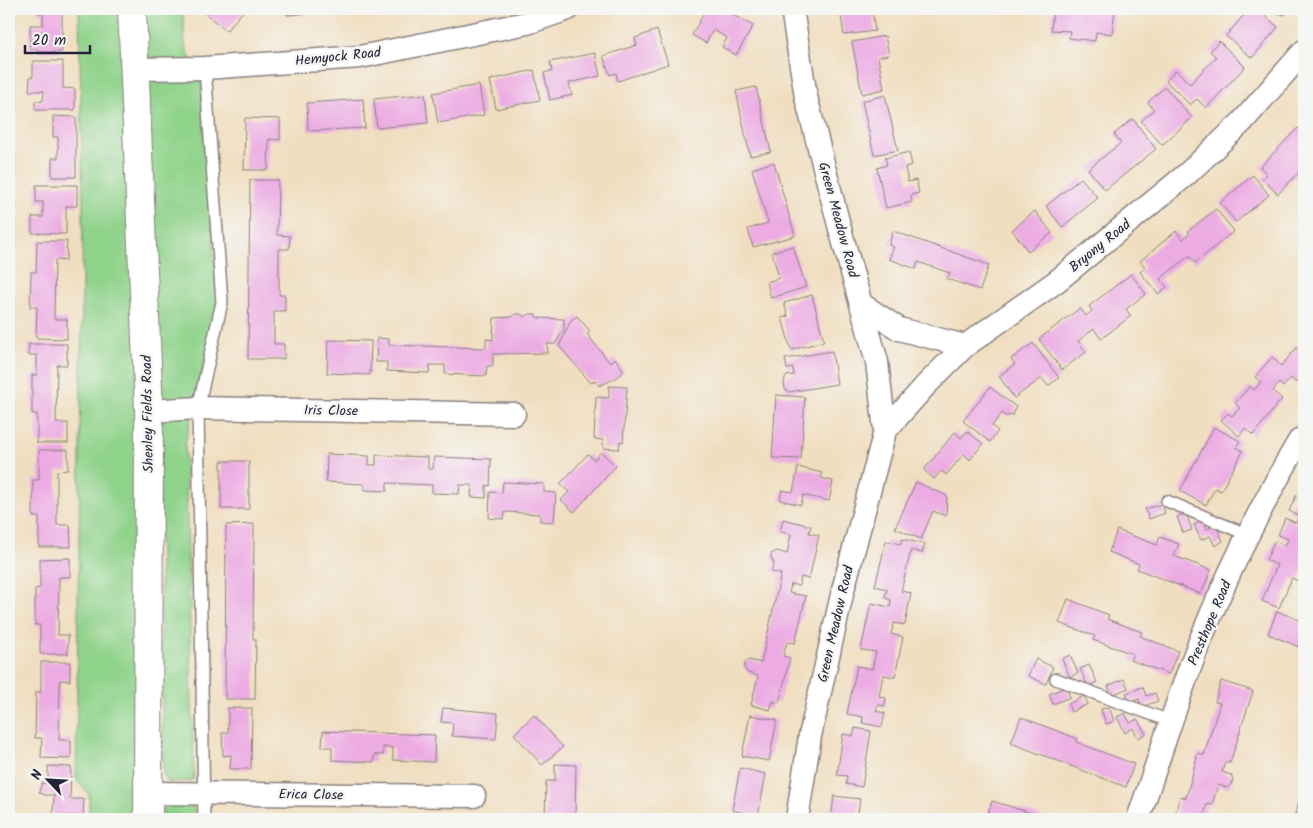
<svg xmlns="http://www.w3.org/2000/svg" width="1313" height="828" viewBox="0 0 1313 828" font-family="Kalam,sans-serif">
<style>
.green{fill:#90d38b;stroke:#597a63}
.building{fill:#ecabe3}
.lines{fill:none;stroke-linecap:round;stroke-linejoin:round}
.lane-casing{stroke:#89807e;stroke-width:14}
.street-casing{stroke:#89807e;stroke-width:25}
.secondary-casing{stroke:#89807e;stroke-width:30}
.lane{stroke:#fff;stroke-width:11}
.street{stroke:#fff;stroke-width:22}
.secondary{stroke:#fff;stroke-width:28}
.labels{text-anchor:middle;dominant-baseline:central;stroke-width:5;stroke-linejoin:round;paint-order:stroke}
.street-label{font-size:14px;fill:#22223b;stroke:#f6f6f2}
</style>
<rect width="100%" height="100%" fill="#f6f6f2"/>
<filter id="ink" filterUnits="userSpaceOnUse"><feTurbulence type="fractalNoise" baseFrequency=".02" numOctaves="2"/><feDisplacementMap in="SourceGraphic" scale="10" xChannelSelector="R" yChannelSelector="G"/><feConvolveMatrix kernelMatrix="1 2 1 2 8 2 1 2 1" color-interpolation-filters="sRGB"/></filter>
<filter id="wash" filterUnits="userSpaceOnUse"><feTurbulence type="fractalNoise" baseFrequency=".0096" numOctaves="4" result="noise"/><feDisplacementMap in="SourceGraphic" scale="20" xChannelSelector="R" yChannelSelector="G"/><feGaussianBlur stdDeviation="1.12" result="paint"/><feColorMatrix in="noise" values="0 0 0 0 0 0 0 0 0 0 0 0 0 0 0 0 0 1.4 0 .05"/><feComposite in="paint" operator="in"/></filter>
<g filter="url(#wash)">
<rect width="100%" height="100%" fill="#f0dec0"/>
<path class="green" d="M79 9H183L185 45 201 83 218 304 185 444 194 778 191 781 168 782 163 773 157 356 142 563 137 819H89V794L76 780 83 204Z
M166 805H192L194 809 195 819H163V810Z"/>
<g id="blocks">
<path class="building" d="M38 9H62V52H38V49H30V25H43V13H38Z
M200 9H245L226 31Z
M286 9H349V10L287 15Z
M706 9H722L753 26 736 55 722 47 727 38 713 30 706 43 692 35Z
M840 9H872L875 31 844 35Z
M1053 9H1115L1112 34 1096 32 1095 41 1069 38 1070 31 1051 30Z
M1249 9H1257L1278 27 1252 58 1226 36Z
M1267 9H1290L1284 15Z
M657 30 668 64 618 81 616 73 610 75 603 56 637 45 635 38Z
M885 36 889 55 878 57 884 89 862 94 852 42Z
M1219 41 1245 67 1206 108 1197 99 1190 105 1166 81 1176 70 1190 84 1216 57 1210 51Z
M595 53 600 76 569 83 572 95 550 100 544 73 552 71 550 62Z
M33 61H63V88L75 89V110H35V101H43L44 91H29L30 77H33Z
M534 70 540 100 496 109 490 80Z
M479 85 484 115 438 123 433 93Z
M756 87 771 152 750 156 736 91Z
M1165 87 1192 118 1162 145 1141 121 1154 110 1148 102Z
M425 94 428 123 377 128 374 99Z
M885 95 898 150 874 155 862 101Z
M363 99 365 128 308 131 307 103Z
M53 116 76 117V177H52V158H58V137H53Z
M245 118 280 119V140L269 139 268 170H244Z
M1133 119 1156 149 1105 190 1088 169 1121 143 1114 134Z
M1298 128 1304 134V167L1278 194 1262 179 1267 174 1260 167Z
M909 152 912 165 905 167 908 182 916 180 919 193 911 195 912 202 886 208 877 168 887 165 885 158Z
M774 162 795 236 753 247 748 229 768 223 752 169Z
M1253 175 1269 195 1236 222 1220 203Z
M1081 178 1098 198 1062 227 1046 206Z
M250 180H278L277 235 290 236 289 249H279V295H285V311H274V344H284V359H248Z
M36 185H77V206H66V234L32 233V217H43V202H36Z
M1216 209 1234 231 1195 263 1189 256 1160 279 1167 287 1158 294 1140 272 1145 267 1140 261 1176 231 1183 239 1190 233 1188 231Z
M1035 211 1052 233 1028 251 1012 230Z
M893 231 989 265 980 290 947 279 950 273 918 262 916 269 889 259 894 247 889 245Z
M37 241H67L66 261 55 260 54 319H67V339L36 338 37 307H30L31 272H36Z
M793 246 806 287 771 298 767 282 779 278 772 252Z
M1131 274 1146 294 1126 309 1131 316 1101 339 1094 329 1078 341 1086 352 1062 370 1039 339 1080 308 1086 316 1092 311 1089 306Z
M812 295 824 341 791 350 782 318 788 316 784 303Z
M516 314H521L524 317 530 314H535L538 318 564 319V330L555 344H547L548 353 493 354V366H487L486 376 445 374V365H430L429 373 387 371V362H376L377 338 389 339V345L486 348V339L493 340 494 318 512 317Z
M577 316 590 331 587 334 610 363 615 358 624 371 616 378 599 386 596 380 591 383 559 346 571 320Z
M328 340 371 341 370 375 327 373Z
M1033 343 1059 378 1048 386 1042 378 1014 398 999 376 1015 364 1011 359Z
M29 344H67V365H57L56 423H68V443H37V414H32V375H37V355H28Z
M1298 346 1304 351V373L1296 383 1291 378 1283 387 1279 383 1273 391 1282 399 1253 435 1245 428 1239 436 1221 420 1228 413 1232 416 1240 408 1235 403 1250 386 1254 390 1261 382 1255 377 1272 357 1281 366Z
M832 351 837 384 789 392 785 389 784 381 786 376 794 375 793 368 787 369 785 359Z
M609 386 627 387 623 442 620 441 619 449 603 448V440L594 439 596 397 609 398Z
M990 387 1016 407 1013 415 1006 416 1002 413 992 426 998 431 990 442 963 421Z
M776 395 805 397 801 459 772 458Z
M1214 427 1240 441 1236 447 1243 451 1221 491 1215 488 1206 505 1180 491Z
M967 431 983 444 970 460 964 454 946 475 941 471 934 479 924 470 955 432 961 438Z
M39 450H68V470L57 471V525H70L71 547H39V517H33V480H39Z
M601 452 616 466 574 512 561 500 569 492 560 484 588 454 594 460Z
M327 454 369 456V465H376V455L428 457V469H433L434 457 491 459 490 486 486 485V498L471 497 472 485H460L459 494 432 493V485L387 483V491L364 490V484L326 482Z
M221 461H249V509H221Z
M798 467 822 473 821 478 833 481 829 501 803 495 801 505 780 500 782 490 793 492Z
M503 482 544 484V492L556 493 554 522 540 521V514L505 512 504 519 489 518 490 492 502 493Z
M916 482 947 496 946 516 933 511 921 539 895 528Z
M1297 494 1304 498V567L1298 581 1292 578 1279 608 1262 601 1277 565 1266 560 1275 541 1285 546 1288 539 1278 535 1285 518 1296 523 1299 516 1289 511Z
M1162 504 1165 513 1149 519 1145 509Z
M1186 513 1192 530 1183 533 1177 517Z
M783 519 811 526 809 533 819 535 809 579 801 577 799 586 791 584 789 593 806 596 795 643 787 642 783 656 790 658 779 703 773 701 770 710 751 705 758 676 748 673 744 668 745 662 749 660 761 663 781 574 771 572 774 563 771 558V554L777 551 787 554 791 534 780 532Z
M1203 520 1207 529 1216 525 1223 541 1215 546 1210 536 1201 540 1194 525Z
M254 524 253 639H256L255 699H225L226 525Z
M1117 530 1157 545 1160 537 1179 544 1174 556 1211 570 1201 594 1137 569 1139 564 1109 552Z
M902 539 925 544 922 553 911 550 901 591 911 593 905 625 894 623 891 634 903 637 895 677 883 675 879 696 886 698 885 706 878 705 876 711 885 713 882 727 862 723 863 717 847 714 857 666 872 669 876 652 861 650 871 603 890 607 891 600 885 598 887 589 875 586 886 541 901 544Z
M70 558V577H59L58 635H68V654H40V625H35V589L40 588V559Z
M1068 599 1109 615 1107 619 1142 632 1140 636 1178 651 1169 674 1130 660 1133 654 1093 640 1095 636 1059 623Z
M1277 611 1304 622V649L1268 634Z
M1070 655 1078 673 1070 677 1062 659Z
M1036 659 1053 667 1046 684 1028 676Z
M41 662H70V681L60 680 59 740H71V759L41 758 42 738H35L36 692H41Z
M1089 665 1097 682 1088 686 1080 669Z
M1124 679 1128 688 1112 695 1108 686Z
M1221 681 1253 691 1230 763 1225 762 1222 772 1231 775 1233 779 1232 783 1227 788 1218 785 1212 805 1207 804 1203 819H1174L1180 796 1186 798 1198 753 1204 755 1220 703 1215 702Z
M1066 687 1070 697 1053 704 1049 694Z
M1143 687 1146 696 1155 693 1158 701 1141 707 1139 699 1129 702 1126 693Z
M1084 696 1088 704 1071 712 1068 704Z
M1109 707 1114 721 1106 724 1101 709Z
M228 708H252L251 769H230L231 755 223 756 222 733H228Z
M443 708 498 713 496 739 452 736 453 723 441 722Z
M1125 713 1130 723 1137 719 1146 734 1138 738 1133 728 1125 733 1117 717Z
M534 715 563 747 542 765 514 734Z
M750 715 777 720 769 761 742 756Z
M1021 717 1078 739 1076 742 1134 764 1126 787 1011 743Z
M855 728 871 731 862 787 846 784 847 776 837 775 843 734 853 736Z
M323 731 435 735 434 762 393 760V748L383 747V755H374V762L332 760V747H322Z
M555 764 576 765 575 819H545L546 781H555Z
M48 766 71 767 70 799H84L83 816H53L54 795H44L39 792 42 783H48Z
M740 768 766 774 758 816 732 810Z
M1304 791V819H1293L1300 801Z
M834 796 860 799 857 819H831Z
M992 801 1031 813 1046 819H986Z"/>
</g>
</g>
<g filter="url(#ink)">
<use href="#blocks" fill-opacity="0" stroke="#89807e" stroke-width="1"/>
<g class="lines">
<g class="lane-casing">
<path id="lane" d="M1167 501 1248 535
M1056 679 1172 722
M204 819 198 408 222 302 205 68"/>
</g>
<g class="street-casing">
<path id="street" d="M792 9 806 97 840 229 877 362 885 431 843 590 810 736 797 819
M134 69 205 68 360 57 527 23 568 9
M861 304 899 329 965 346 1057 281 1187 174 1242 122 1304 51
M149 411 198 408 514 414
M885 431 926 385 965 346
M148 793 474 796
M1138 819C1158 762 1176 703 1198 646 1226 576 1260 507 1299 441L1304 437"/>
</g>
<g class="secondary-casing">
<path id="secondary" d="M132 9 149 411 148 819"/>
</g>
<use href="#lane" class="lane"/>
<use href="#street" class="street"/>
<use href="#secondary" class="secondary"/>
</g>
</g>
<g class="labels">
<g class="street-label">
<text transform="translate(338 57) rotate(-6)">Hemyock Road</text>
<text transform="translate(838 220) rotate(75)">Green Meadow Road</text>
<text transform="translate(1100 246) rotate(-39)">Bryony Road</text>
<text transform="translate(331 411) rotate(1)">Iris Close</text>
<text transform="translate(148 414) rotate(-91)">Shenley Fields Road</text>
<text transform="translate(1210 623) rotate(-67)">Presthope Road</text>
<text transform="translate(836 624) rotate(-77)">Green Meadow Road</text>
<text transform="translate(311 795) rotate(1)">Erica Close</text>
</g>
</g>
<rect width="1313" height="828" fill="none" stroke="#f6f6f2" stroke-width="30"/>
<g transform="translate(48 780) rotate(295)" stroke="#f6f6f2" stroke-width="4" paint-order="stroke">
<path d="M0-4L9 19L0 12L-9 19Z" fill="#22223b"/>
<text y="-8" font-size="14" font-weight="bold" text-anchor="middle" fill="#22223b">N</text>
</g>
<path d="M25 45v8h65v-8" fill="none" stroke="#22223b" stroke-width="2.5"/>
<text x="32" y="45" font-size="15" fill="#22223b" stroke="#f6f6f2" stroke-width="4" paint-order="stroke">20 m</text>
</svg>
